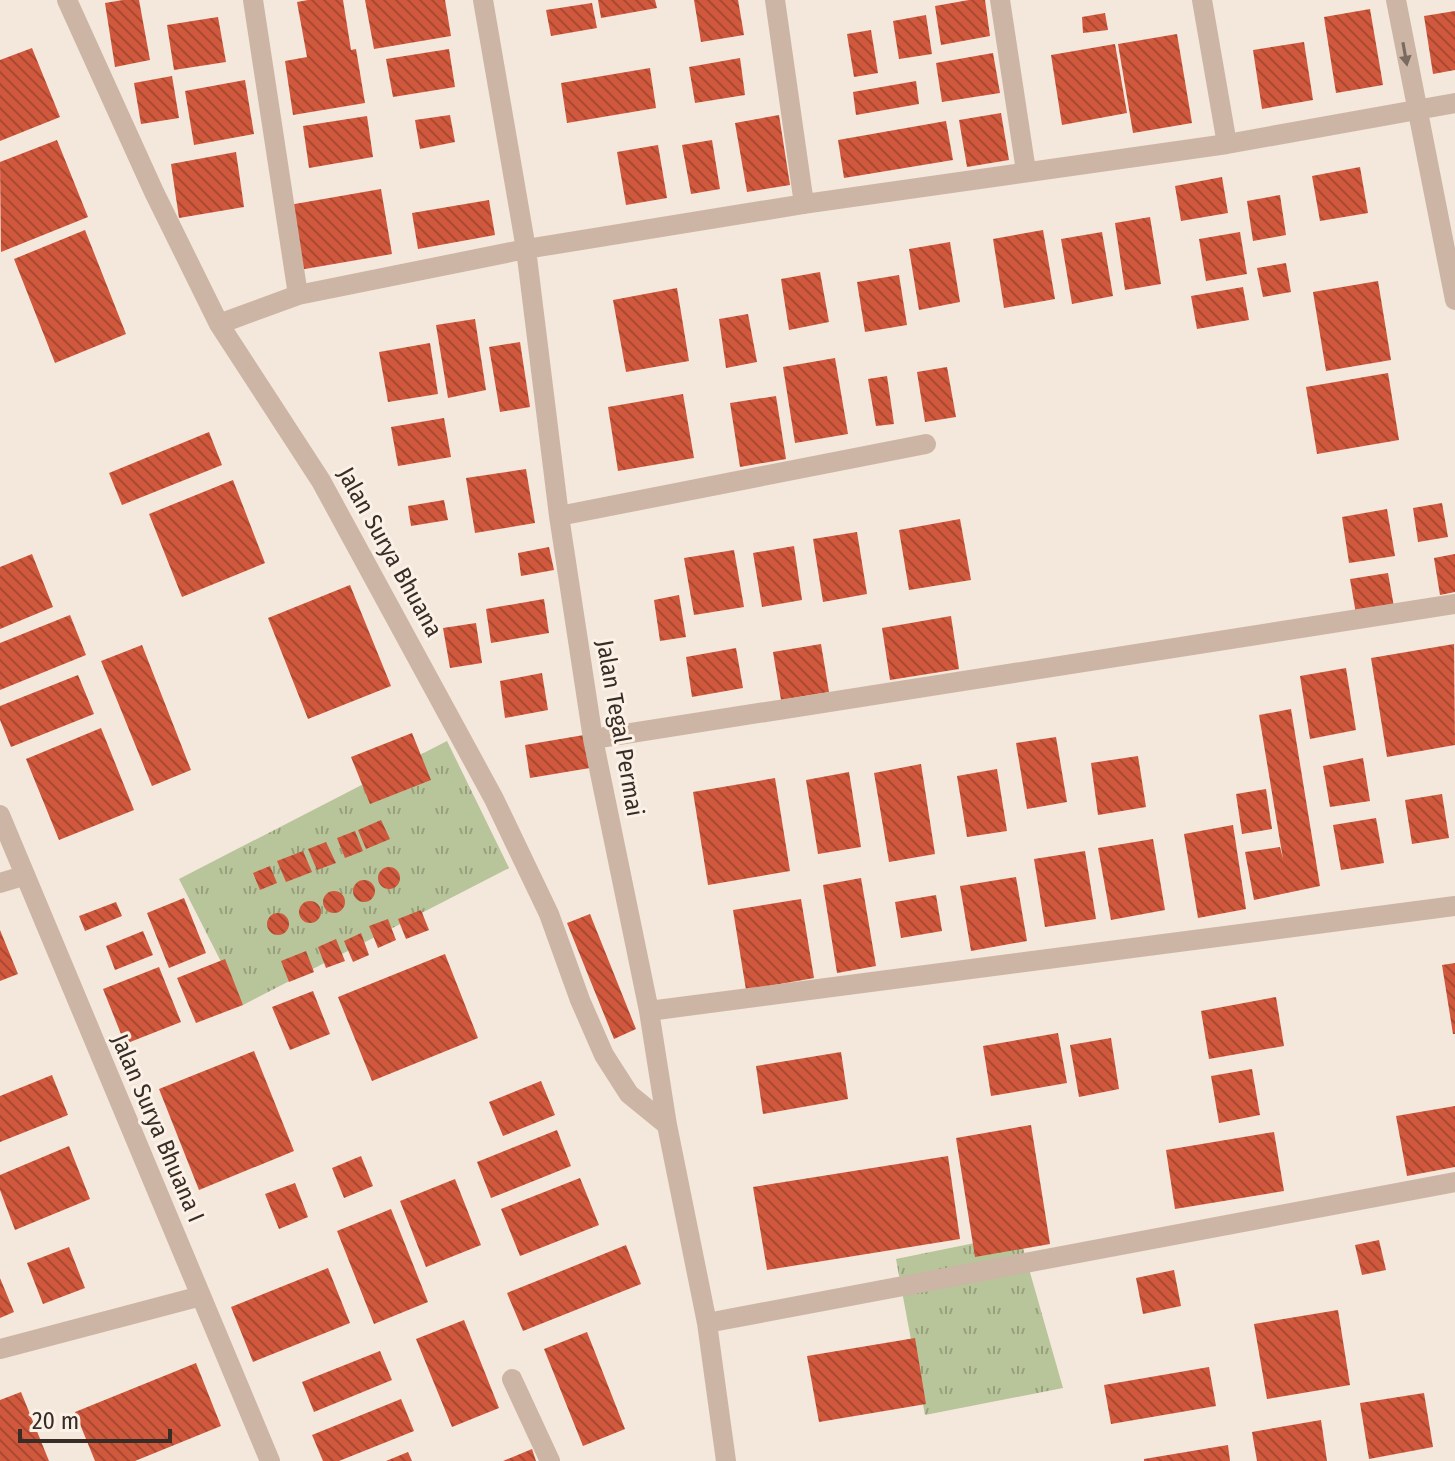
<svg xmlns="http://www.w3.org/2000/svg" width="1455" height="1461" viewBox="0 0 1455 1461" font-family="'Fira Sans Condensed',sans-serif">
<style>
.grass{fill:url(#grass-tufts)}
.building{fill:url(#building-back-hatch)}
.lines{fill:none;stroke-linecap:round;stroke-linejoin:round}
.minor{stroke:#cdb5a5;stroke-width:20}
.oneway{fill:#7b6a60}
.labels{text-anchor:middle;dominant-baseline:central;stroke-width:6;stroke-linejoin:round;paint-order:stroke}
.street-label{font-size:24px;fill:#382c27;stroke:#fbf1e7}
</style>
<defs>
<pattern id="grass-tufts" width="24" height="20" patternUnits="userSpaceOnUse" patternTransform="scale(2)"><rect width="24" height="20" fill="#b8c499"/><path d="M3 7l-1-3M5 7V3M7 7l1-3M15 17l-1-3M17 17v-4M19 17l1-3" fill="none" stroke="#979f7d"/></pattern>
<pattern id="building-back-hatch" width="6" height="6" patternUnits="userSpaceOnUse" patternTransform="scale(2)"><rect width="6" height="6" fill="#d0583c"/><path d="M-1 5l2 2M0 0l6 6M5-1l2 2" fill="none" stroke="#aa4932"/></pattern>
</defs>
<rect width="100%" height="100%" fill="#f4e7db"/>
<path class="grass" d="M447 741 509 868 243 1005 179 879Z
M1019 1234 1063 1388 925 1415 896 1259Z"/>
<path class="building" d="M123 0H139L150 60 115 67 105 3Z
M308 0H343L351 50 356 49 365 103 293 115 285 61 307 57 297 2Z
M365 0H445L451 36 374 49Z
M598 0H655L657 8 601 18Z
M694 0H738L744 35 701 42Z
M969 0H985L990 36 941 45 935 6Z
M592 3 597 28 551 36 546 10Z
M1370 9 1383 85 1336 93 1324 17Z
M1455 11V70L1433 74 1424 16Z
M1105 13 1108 30 1083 33 1082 17Z
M926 15 932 54 899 59 893 21Z
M218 17 226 62 174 70 167 25Z
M871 30 878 73 854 77 847 34Z
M1177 34 1192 123 1133 133 1118 44Z
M1304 42 1313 100 1262 109 1253 50Z
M1115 44 1127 113 1062 125 1051 55Z
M32 48 60 117 0 141V60Z
M449 49 455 87 393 97 386 59Z
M993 53 1000 93 942 102 936 63Z
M740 58 745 95 695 103 689 67Z
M650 68 656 108 567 123 561 83Z
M172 76 179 118 141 124 134 83Z
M245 80 254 134 194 145 185 91Z
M916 81 919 104 856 115 853 92Z
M1001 113 1009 160 967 167 959 120Z
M450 115 455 142 420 149 415 120Z
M779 115 790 185 747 192 735 123Z
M367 116 373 157 309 168 303 126Z
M946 121 953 160 844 178 838 140Z
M57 140 88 217 1 252 0 162Z
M712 140 720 189 691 194 682 145Z
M658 145 667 198 626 205 617 152Z
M236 152 244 207 179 218 171 164Z
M1360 167 1368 213 1320 221 1312 176Z
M1222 177 1228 213 1181 221 1175 186Z
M381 189 392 254 299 270 289 205Z
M1280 195 1286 235 1253 241 1247 201Z
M489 200 495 235 418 249 412 213Z
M1150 217 1161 284 1125 290 1115 223Z
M85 230 126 334 55 363 14 259Z
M1043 230 1055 299 1004 308 993 239Z
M1102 232 1113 296 1072 304 1061 239Z
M1240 232 1247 274 1206 281 1199 239Z
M950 242 960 302 919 310 909 249Z
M1286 263 1291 292 1263 297 1257 268Z
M820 272 829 322 789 330 781 279Z
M899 275 907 325 865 332 857 282Z
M1378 281 1391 360 1326 371 1313 292Z
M1243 287 1249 320 1197 329 1191 296Z
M677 288 689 361 626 372 613 300Z
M748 314 757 362 726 368 719 319Z
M475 319 486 390 448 398 436 325Z
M520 342 530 407 500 412 489 347Z
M430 343 438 394 388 402 379 352Z
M835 358 848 434 795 443 783 367Z
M947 367 956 417 925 422 917 372Z
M1388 373 1399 440 1317 454 1306 387Z
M887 376 894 424 876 426 868 379Z
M683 394 694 458 618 471 608 407Z
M776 396 786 459 740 467 730 403Z
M444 418 451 457 398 466 391 427Z
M209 432 222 465 122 505 109 473Z
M526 469 535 523 475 533 466 478Z
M233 480 265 563 182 597 149 514Z
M444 500 448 520 411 526 408 506Z
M1442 503 1448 537 1418 542 1413 508Z
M1387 509 1395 556 1349 563 1342 517Z
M960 519 971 580 909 590 899 530Z
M857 532 867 594 823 602 813 539Z
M794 546 802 600 762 607 753 553Z
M549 547 554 570 521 576 518 553Z
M734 550 744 607 694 615 684 558Z
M32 554 53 607 0 629V567Z
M1455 554V592L1440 595 1434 558Z
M1388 573 1394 607 1356 614 1350 579Z
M350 585 391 686 308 719 268 618Z
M679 595 686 637 660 641 654 600Z
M544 599 549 633 491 643 486 609Z
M70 615 86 655 0 690V643Z
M951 616 959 669 890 680 882 628Z
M476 623 482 663 450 668 443 628Z
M821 644 829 692 781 700 773 652Z
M1454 644 1455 745 1387 757 1371 658Z
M142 645 191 770 152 786 101 661Z
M736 648 743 688 692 697 686 657Z
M1346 668 1356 730 1310 739 1300 676Z
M542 673 548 710 505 718 500 681Z
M78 675 94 714 11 747 0 720V706Z
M1291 709 1320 886 1254 900 1245 852 1280 847 1283 859 1259 715Z
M101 728 134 810 59 840 26 759Z
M412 733 431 780 370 804 351 757Z
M584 735 590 768 530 778 525 745Z
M1056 737 1067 802 1027 809 1016 743Z
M1138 756 1146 807 1098 815 1091 763Z
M1363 758 1370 801 1330 807 1323 766Z
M921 764 935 854 889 862 874 773Z
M997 769 1007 831 967 837 957 776Z
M849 772 861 847 818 854 806 780Z
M775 778 790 871 708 885 693 792Z
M1266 789 1272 829 1242 834 1236 794Z
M1442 794 1449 838 1412 844 1405 800Z
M1376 818 1384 863 1341 870 1333 825Z
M381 820 390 839 366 849 358 830Z
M1233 825 1246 909 1198 918 1184 834Z
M355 831 363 851 345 858 337 838Z
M1153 839 1165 910 1111 920 1098 848Z
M326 842 336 863 317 870 308 849Z
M303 851 312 872 286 882 277 861Z
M1085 851 1096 919 1045 927 1034 859Z
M270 866 277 883 260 890 253 873Z
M378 878a11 11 0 1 1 22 0a11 11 0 1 1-22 0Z
M1016 877 1027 941 971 951 960 886Z
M861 878 876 966 837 973 823 885Z
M353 891a11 11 0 1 1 22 0a11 11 0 1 1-22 0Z
M323 902a11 11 0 1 1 22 0a11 11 0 1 1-22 0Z
M936 895 942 931 901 938 895 902Z
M184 898 206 953 169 968 147 913Z
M801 899 814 978 746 990 733 910Z
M299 912a11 11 0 1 1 22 0a11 11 0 1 1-22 0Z
M116 902 122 916 85 931 79 916Z
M421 910 429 930 406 939 398 919Z
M267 924a11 11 0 1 1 22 0a11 11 0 1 1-22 0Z
M590 914 636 1029 614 1039 567 923Z
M388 919 396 940 378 948 369 926Z
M0 930 18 974 0 981Z
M143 931 153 955 115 970 106 946Z
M361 933 369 955 353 962 344 941Z
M336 939 345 961 326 968 318 947Z
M306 951 314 972 289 982 281 961Z
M445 954 478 1038 372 1081 338 997Z
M225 959 243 1005 196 1023 177 978Z
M1455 963V1034H1453L1442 965Z
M159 967 181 1022 125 1044 103 989Z
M313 991 330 1034 290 1050 272 1007Z
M1276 997 1284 1046 1209 1059 1201 1011Z
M1058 1033 1067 1083 991 1096 983 1046Z
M1111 1038 1119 1089 1079 1097 1070 1045Z
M254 1051 294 1151 199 1190 159 1089Z
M841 1052 848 1099 763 1114 756 1066Z
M1252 1069 1260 1115 1219 1123 1211 1076Z
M52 1075 68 1115 0 1142V1096Z
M541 1081 555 1115 503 1136 489 1102Z
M1455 1106V1167L1407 1176 1396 1116Z
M1031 1125 1050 1244 975 1257 956 1138Z
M557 1130 571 1166 491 1198 477 1162Z
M1274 1132 1284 1191 1175 1209 1166 1150Z
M69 1146 90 1199 15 1230 0 1190V1175Z
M361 1156 373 1186 344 1198 332 1168Z
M948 1156 960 1239 767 1270 753 1187Z
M580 1178 599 1225 520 1256 501 1209Z
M455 1179 481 1245 426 1267 400 1201Z
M295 1183 308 1217 279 1229 265 1194Z
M391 1209 428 1302 374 1324 337 1231Z
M1379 1240 1386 1270 1362 1275 1355 1245Z
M626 1245 641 1284 523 1331 507 1293Z
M69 1247 85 1288 43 1304 27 1263Z
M328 1268 350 1323 253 1362 231 1307Z
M1174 1270 1181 1306 1143 1314 1136 1278Z
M0 1278 14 1312 0 1318Z
M1338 1310 1350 1385 1267 1399 1254 1324Z
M464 1320 499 1408 452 1427 416 1339Z
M587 1332 625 1429 583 1446 544 1349Z
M915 1338 926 1404 819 1422 807 1356Z
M380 1351 392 1380 314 1412 302 1382Z
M196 1363 221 1426 135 1461H95L75 1412Z
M1209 1367 1216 1406 1111 1424 1104 1385Z
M21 1392 49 1461H0V1400Z
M1424 1393 1433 1447 1369 1459 1360 1403Z
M401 1399 414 1431 339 1461H323L312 1435Z
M1321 1420 1327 1461H1257L1252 1432Z
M1228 1445 1230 1461H1144V1459Z
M532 1449 536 1461H503Z
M408 1452 412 1461H386Z"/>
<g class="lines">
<path class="minor" d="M67 0 154 192 219 324 321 481 494 799 549 914 580 1000 604 1055 629 1094 667 1125
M253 0 298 295
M483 0 526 249 559 516 593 739 649 1011 667 1125 707 1323 726 1461
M775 0 804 204
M1000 0 1026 171
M1202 0 1227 144
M1396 0 1455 300
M219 324 298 295 526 249 804 204 1227 144 1455 103
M559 516 926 444
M593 739 1455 604
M0 815 270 1461
M0 883 23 876
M649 1011 1455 906
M707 1323 1455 1182
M0 1349 201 1296
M512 1379 550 1461"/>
</g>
<defs><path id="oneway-solid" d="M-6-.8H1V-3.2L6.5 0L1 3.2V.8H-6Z" transform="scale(2)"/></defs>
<use class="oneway" href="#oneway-solid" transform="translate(1405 54) rotate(80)"/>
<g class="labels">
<g class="street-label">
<text transform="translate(390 552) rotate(61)">Jalan Surya Bhuana</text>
<text transform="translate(620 728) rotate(80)">Jalan Tegal Permai</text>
<text transform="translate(158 1128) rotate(67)">Jalan Surya Bhuana I</text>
</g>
</g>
<path d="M20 1429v12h150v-12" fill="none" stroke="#382c27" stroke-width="4"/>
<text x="32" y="1429" font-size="24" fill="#382c27" stroke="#fbf1e7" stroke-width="6" paint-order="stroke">20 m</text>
</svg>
